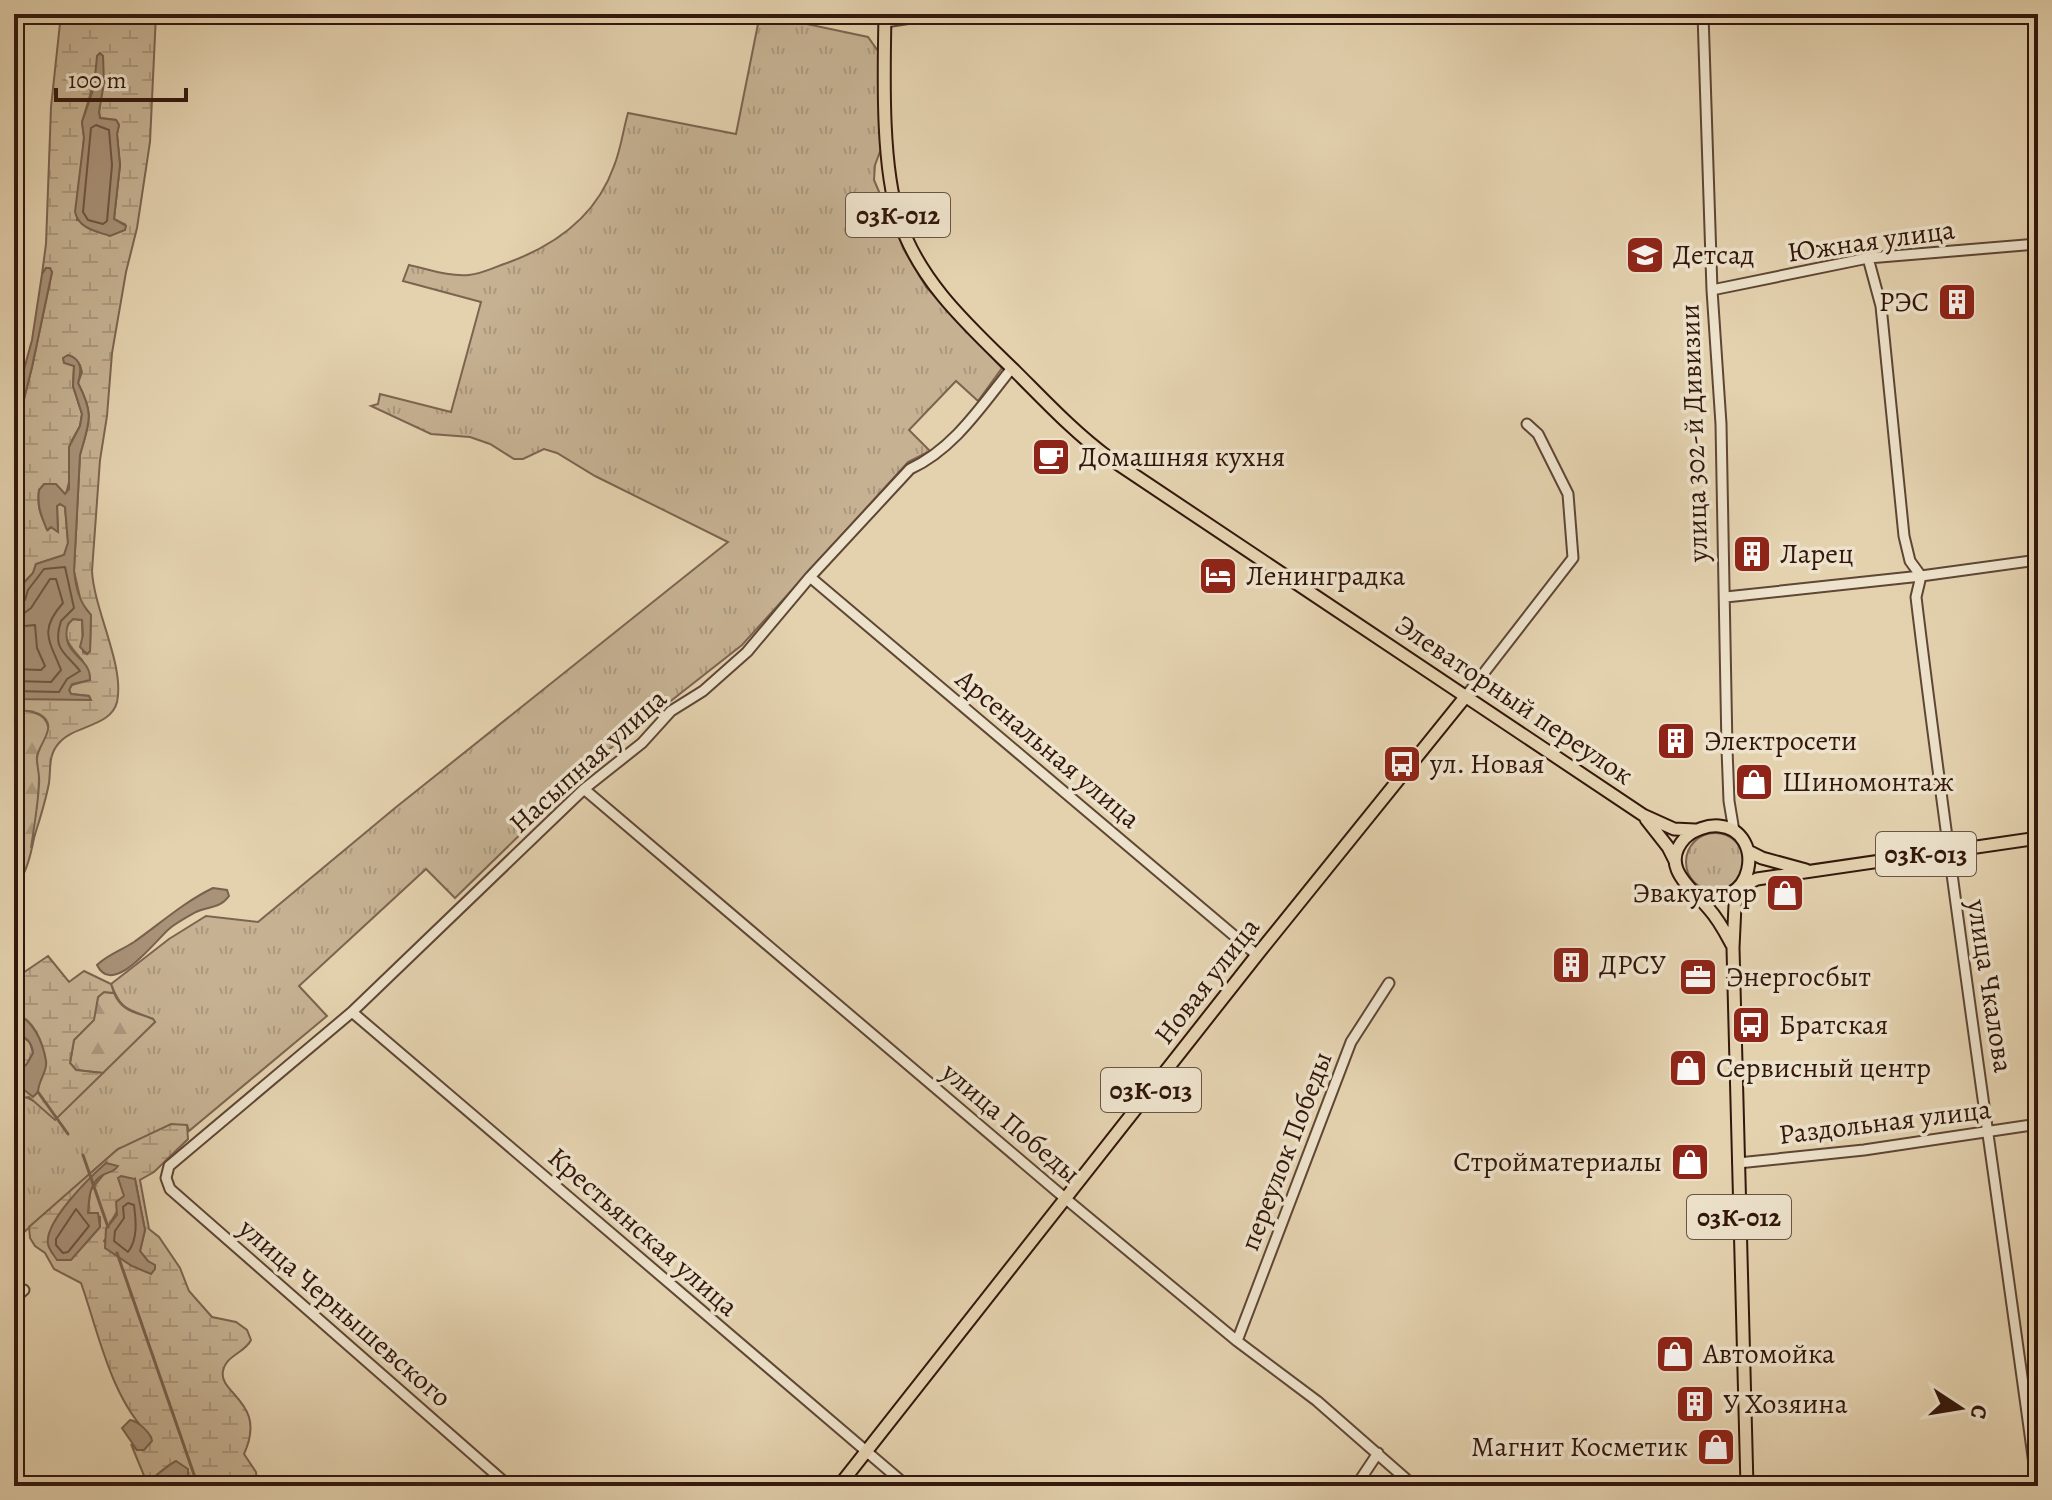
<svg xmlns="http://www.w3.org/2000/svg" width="2052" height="1500" viewBox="0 0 2052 1500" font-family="Alegreya,serif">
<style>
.grass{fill:url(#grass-tufts);stroke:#7c6450;stroke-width:2}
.forest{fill:url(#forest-firs);stroke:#7c6450;stroke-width:2}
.wetland{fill:url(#wetland-marsh);stroke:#7c6450;stroke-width:2;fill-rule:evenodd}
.water{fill:#a89278;stroke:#79614d;stroke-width:2}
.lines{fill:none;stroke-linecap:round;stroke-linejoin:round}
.shore{stroke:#6e5442;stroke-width:2}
.stream{stroke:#79614d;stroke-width:3}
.minor-casing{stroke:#5f4635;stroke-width:13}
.major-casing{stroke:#33170c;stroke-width:15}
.minor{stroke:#ede2cb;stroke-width:9}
.major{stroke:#e4d2af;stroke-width:11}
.labels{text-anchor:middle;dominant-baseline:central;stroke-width:7;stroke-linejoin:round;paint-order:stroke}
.shield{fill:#ede2cb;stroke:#6b5445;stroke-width:2}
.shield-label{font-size:26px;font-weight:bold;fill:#33170c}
.street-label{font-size:28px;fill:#33170c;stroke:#ede2cb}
.poi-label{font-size:28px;fill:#33170c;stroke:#ede2cb;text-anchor:start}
</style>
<defs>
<pattern id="grass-tufts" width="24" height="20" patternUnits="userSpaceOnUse" patternTransform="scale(2)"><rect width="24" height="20" fill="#c6b293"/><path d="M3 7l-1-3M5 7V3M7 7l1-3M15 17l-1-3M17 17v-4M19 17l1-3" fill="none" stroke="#ab987e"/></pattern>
<pattern id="forest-firs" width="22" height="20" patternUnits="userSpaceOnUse" patternTransform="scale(2)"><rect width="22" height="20" fill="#c6b293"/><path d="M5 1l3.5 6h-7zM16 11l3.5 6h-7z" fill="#ab987e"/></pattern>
<pattern id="wetland-marsh" width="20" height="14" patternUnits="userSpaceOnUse" patternTransform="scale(2)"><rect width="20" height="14" fill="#c6b293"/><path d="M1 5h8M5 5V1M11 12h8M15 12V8" fill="none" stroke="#ab987e"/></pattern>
</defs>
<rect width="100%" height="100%" fill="#e4d2af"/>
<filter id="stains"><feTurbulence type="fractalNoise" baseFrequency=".0025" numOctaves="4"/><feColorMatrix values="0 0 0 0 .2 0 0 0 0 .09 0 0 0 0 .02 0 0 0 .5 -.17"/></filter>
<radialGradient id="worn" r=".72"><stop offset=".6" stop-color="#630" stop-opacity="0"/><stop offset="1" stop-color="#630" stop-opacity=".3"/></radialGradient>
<path class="grass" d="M760 14 868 37 878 51 881 149 875 165 874 180 883 201 889 210 903 248 926 287 1002 368 978 401 956 381 909 430 930 451 908 462 742 645 602 755 455 898 426 869 299 986 327 1016 189 1131 187 1125 118 1149 14 1241V1099L24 1096 34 1101 155 1022 153 1019C127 1008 122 1012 111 984L169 939 206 916 258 922 395 808 728 542 595 476 557 453 544 449 523 459H514L490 444 470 437 431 434 371 406 378 404 380 394 451 412 481 302 403 281 409 265C428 269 449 277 469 275 481 274 493 268 504 264 553 247 596 217 614 166 621 149 623 130 628 113L736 134Z
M1686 862a29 29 0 1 1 58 0a29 29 0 1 1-58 0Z"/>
<path class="forest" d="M27 710C35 713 44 715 47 723 53 737 38 745 37 757 36 762 40 770 39 775 39 805 35 868 14 888V712Z
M104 992 114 993C122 1012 136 1012 153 1019L155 1022 103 1073 76 1070 70 1063 74 1040 93 1020 98 997Z"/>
<path class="wetland" d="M61 14H156L150 142 137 228 126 272 112 353 107 416 100 460 92 571C94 610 125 666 117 702 111 727 74 725 59 743 48 755 51 768 49 783 45 805 37 827 31 848 34 827 38 805 39 784 40 775 37 767 37 759 37 744 61 726 39 714 31 710 22 710 14 712V699H90L89 696 71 694 69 690 72 685 90 680C87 675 85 665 82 660 72 648 56 634 73 619L82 620 83 652 87 654 90 651 91 615 81 602 74 571 80 455C89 422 95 416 78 383L82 372 80 365 70 363 74 366 73 386 82 414 80 426 72 440 69 456 70 478 66 494 39 490C37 506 40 515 48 530L51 527 58 531 57 506 60 504 65 507 68 543 64 555 36 564 33 573 20 587V594L14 599V439L32 367 52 272 46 268 42 274 46 244 51 107ZM103 77 99 112 100 118 116 120 119 125 117 134 120 165 114 219 126 225 77 220 84 137 82 122 95 79Z
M48 956 69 982 84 971 111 984 114 993 104 992 98 997 94 1020 74 1040 70 1063 76 1070 103 1073 55 1120 29 1097 14 1099V1092L38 1088C38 1083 40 1080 41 1075 48 1052 38 1021 14 1013V979Z
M16 1033 30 1042 33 1053 27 1064 14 1076V1034Z
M171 1124 187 1125 188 1139 154 1172 140 1180 149 1229 159 1237 180 1268 189 1291 212 1317 236 1322 247 1330 251 1340C245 1353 226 1355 223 1371 218 1394 268 1402 244 1454L256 1472 257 1486H171L177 1482 176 1462 147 1483 131 1444 137 1450 151 1437C111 1399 99 1334 81 1283L54 1269 45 1253 35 1246 30 1238 29 1227 118 1149ZM106 1163 104 1174 90 1191 88 1213 100 1217V1227L79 1250 54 1225ZM135 1179 145 1230 140 1251 148 1261 132 1266 104 1241 107 1237 106 1229C118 1213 124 1196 135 1179Z"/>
<path class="water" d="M100 53 103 56 104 83 99 112 100 118 116 120 119 125 117 134 120 165 114 219 126 226 125 230 110 236C96 231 79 229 75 212L84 138 82 122 94 87 97 56Z
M46 268H50L52 272 32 367 14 439V406L32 340 42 274Z
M68 355C82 359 82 371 78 383 95 416 89 422 80 455L74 571C76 588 79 602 91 615L90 651 87 654 80 647 83 635 82 620 73 619 68 624C59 656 91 655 90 680L72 684 69 690 71 694 89 696 91 700 14 699V599L20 594V587L33 573 36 564 64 555 68 543 65 507 60 504 57 506 58 532 51 527 47 530C41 515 37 507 39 490L44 484H56L65 494 69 489V447L80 426 82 414 73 386 74 366 64 363 63 358Z
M213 888 227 890 229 896C220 909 208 906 196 912 187 917 176 923 169 929 155 941 113 998 97 965 107 955 122 950 134 942 161 923 184 902 213 888Z
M14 1013C33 1019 43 1042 46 1061 48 1071 38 1081 38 1092L33 1097 23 1089 14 1092V1076L27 1064 33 1053C32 1042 25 1035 14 1034Z
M106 1163 118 1166C113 1173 109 1171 101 1176 89 1184 89 1200 88 1213H98L100 1227 71 1260H57C54 1255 49 1250 48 1244 44 1222 90 1177 106 1163Z
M121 1176 135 1179 145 1230 140 1251 148 1261 155 1265V1269L151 1274 132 1266 105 1248 106 1229 117 1215 116 1202 124 1196 118 1178Z
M130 1420C138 1421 151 1433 152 1441L144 1450H137L122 1428Z
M176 1461 188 1469V1478L184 1484 147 1486V1483C157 1475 165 1467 176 1461Z"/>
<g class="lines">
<path class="shore" d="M96 125 109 130 112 165 107 221 103 224 88 220 83 212 91 128Z
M14 605 25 600 28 590 44 569 65 567 74 608 61 621C52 650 65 652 80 671L67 679 59 692 14 691
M14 615 23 614 31 608 50 579H56L63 603C38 631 50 641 61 670L51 682 14 681
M14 627 35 625 37 648 45 666 41 670 14 669
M128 1203 134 1205C136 1221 138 1239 128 1252L114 1241 115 1231 124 1218 123 1207Z
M76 1209 89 1226 68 1252 63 1253 56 1245V1239Z"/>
<path class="stream" d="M38 1092 68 1134
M83 1155 108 1227
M117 1253 198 1486"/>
<g class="minor-casing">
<path id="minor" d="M1703 14 1712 290 1721 424 1727 749 1729 801 1734 831
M885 22 937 14
M1868 258 1881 306 1904 536 1910 561 1921 576 1916 597C1952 894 1997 1190 2037 1486
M1712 290 1868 258 2038 244
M810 577 1257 955
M1726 597 1921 576 2038 560
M1466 696 1573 558 1568 494 1538 434 1527 424
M584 789 1066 1199 1237 1341 1317 1401 1414 1486
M352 1012 907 1486
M1738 1163 1864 1150 2038 1124
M14 1299 24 1290
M1237 1341 1351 1042 1389 983
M509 1486 170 1189 166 1178 169 1166 352 1012 584 789 642 743 671 711 703 691 747 652 810 577 910 469C954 449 982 405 1012 368
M1356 1486 1378 1453"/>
</g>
<g class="major-casing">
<path id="major" d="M885 14C884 72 881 165 899 219 919 282 970 327 1016 372 1046 402 1075 433 1109 458L1643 815 1674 829 1695 830
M1646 819 1668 847 1675 861
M1748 851 1762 858 1806 870
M1693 893C1756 917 1767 830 1719 826 1708 825 1693 830 1685 838 1658 867 1693 889 1709 909 1719 920 1725 932 1732 945
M839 1486 1257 955 1466 696
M1747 1486 1733 948 1735 905 1740 887 1757 879 2038 838"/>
</g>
<use href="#minor" class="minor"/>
<use href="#major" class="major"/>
</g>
<defs>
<g id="school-square" transform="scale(2)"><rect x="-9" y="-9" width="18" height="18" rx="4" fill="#8f2418" stroke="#ede2cb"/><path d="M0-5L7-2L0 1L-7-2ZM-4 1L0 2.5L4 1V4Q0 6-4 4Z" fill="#fff"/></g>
<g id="building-square" transform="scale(2)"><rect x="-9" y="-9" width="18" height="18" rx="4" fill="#8f2418" stroke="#ede2cb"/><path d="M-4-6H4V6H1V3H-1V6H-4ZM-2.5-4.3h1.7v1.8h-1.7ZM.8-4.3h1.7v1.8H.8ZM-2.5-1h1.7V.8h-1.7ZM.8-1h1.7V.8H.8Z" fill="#fff"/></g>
<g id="cafe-square" transform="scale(2)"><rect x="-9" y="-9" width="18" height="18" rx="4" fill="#8f2418" stroke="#ede2cb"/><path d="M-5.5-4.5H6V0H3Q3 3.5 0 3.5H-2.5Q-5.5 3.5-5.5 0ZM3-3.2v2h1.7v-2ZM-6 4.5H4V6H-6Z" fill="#fff"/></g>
<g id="hotel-square" transform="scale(2)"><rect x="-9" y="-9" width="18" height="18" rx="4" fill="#8f2418" stroke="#ede2cb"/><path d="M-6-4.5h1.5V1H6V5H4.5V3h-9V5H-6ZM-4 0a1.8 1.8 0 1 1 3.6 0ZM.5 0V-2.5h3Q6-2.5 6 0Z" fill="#fff"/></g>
<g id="bus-square" transform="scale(2)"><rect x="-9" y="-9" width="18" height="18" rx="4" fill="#8f2418" stroke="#ede2cb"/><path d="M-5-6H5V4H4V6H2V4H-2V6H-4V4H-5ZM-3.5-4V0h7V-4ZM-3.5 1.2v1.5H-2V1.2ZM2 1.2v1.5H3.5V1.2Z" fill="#fff"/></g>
<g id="shop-square" transform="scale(2)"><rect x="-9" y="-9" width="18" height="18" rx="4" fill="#8f2418" stroke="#ede2cb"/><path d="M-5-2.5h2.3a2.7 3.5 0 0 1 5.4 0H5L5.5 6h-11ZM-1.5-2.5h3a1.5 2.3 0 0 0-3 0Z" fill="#fff"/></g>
<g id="office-square" transform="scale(2)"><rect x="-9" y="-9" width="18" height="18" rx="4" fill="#8f2418" stroke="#ede2cb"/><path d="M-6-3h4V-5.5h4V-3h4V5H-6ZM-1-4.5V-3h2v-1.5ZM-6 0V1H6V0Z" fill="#fff"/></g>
</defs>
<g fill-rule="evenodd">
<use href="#school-square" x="1645" y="255"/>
<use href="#building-square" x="1957" y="302"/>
<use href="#cafe-square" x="1051" y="457"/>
<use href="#building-square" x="1752" y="554"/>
<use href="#hotel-square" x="1218" y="576"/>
<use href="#building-square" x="1676" y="741"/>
<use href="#bus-square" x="1402" y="764"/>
<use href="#shop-square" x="1754" y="782"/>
<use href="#shop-square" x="1785" y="893"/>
<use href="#building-square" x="1571" y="965"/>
<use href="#office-square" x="1698" y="977"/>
<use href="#bus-square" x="1751" y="1025"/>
<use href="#shop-square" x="1688" y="1068"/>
<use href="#shop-square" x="1690" y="1162"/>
<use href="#shop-square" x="1675" y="1354"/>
<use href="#building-square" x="1695" y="1404"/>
<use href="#shop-square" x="1716" y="1447"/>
</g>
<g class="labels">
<g class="shield">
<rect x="846" y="193" width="104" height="44" rx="6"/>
<rect x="1876" y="832" width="100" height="44" rx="6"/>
<rect x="1101" y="1068" width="100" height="44" rx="6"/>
<rect x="1687" y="1195" width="104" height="44" rx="6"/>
</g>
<g class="shield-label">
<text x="898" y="215">03К-012</text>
<text x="1926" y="854">03К-013</text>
<text x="1151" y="1090">03К-013</text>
<text x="1739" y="1217">03К-012</text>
</g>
<g class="street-label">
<text transform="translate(1871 241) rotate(-8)">Южная улица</text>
<text transform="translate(1694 433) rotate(-92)">улица 302-й Дивизии</text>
<text transform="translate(1514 700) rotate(34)">Элеваторный переулок</text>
<text transform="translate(1048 749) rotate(40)">Арсенальная улица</text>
<text transform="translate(588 761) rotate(-42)">Насыпная улица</text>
<text transform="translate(1207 981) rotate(-52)">Новая улица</text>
<text transform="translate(1990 986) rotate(81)">улица Чкалова</text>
<text transform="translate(1885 1122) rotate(-7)">Раздольная улица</text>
<text transform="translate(1011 1123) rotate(40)">улица Победы</text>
<text transform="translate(1286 1151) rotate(-69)">переулок Победы</text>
<text transform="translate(643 1232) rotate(41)">Крестьянская улица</text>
<text transform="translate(345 1313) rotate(41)">улица Чернышевского</text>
</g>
<g class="poi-label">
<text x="1673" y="255">Детсад</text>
<text x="1929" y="302" text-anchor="end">РЭС</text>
<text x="1079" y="457">Домашняя кухня</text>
<text x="1780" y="554">Ларец</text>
<text x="1246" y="576">Ленинградка</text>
<text x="1704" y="741">Электросети</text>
<text x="1430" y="764">ул. Новая</text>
<text x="1782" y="782">Шиномонтаж</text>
<text x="1757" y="893" text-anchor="end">Эвакуатор</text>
<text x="1599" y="965">ДРСУ</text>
<text x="1726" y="977">Энергосбыт</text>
<text x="1779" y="1025">Братская</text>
<text x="1716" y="1068">Сервисный центр</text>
<text x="1662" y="1162" text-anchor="end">Стройматериалы</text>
<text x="1703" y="1354">Автомойка</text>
<text x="1723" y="1404">У Хозяина</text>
<text x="1688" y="1447" text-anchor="end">Магнит Косметик</text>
</g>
</g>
<rect width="2052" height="1500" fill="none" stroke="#e4d2af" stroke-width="48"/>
<rect x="16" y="16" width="2020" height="1468" fill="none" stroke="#33170c" stroke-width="4"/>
<rect x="24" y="24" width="2004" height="1452" fill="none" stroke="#33170c" stroke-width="2"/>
<g transform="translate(1960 1408) rotate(102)" stroke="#ede2cb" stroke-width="6" paint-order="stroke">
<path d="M0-6L14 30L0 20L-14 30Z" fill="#33170c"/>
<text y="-12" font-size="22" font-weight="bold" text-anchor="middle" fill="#33170c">С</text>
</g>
<path d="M56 88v12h130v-12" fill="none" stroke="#33170c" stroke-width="4"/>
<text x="68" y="88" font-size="24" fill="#33170c" stroke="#ede2cb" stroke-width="6" paint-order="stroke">100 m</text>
<rect width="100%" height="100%" filter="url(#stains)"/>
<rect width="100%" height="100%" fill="url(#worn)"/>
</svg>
